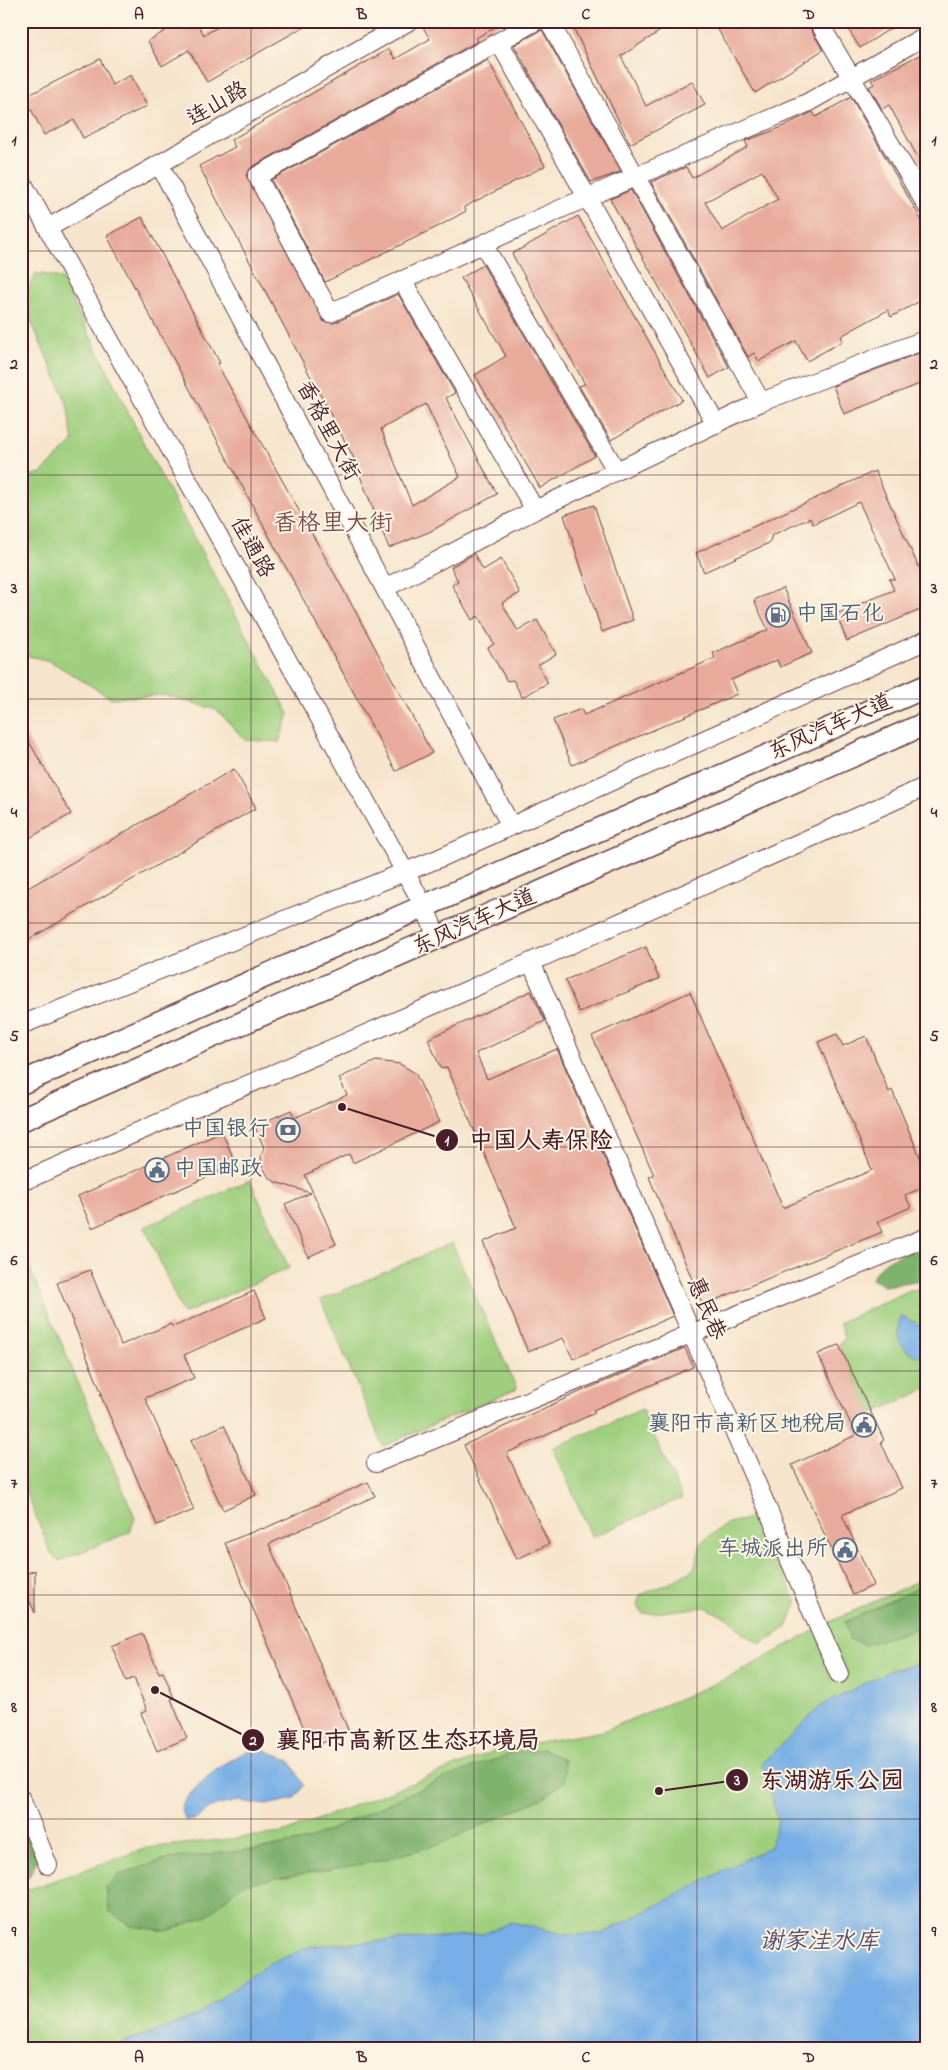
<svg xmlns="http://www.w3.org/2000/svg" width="948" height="2070" viewBox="0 0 948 2070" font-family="'Indie Flower','LXGW WenKai TC',sans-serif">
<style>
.green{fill:#9fcf7e;stroke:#747754}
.forest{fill:#7fb26d;stroke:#64684c}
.water{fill:#76aee5;stroke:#606688}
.building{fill:#e8ab9b;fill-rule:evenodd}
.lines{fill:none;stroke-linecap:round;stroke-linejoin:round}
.minor-casing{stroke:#643d43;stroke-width:20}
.major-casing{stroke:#643d43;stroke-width:25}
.minor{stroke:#fff;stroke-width:18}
.major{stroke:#fff;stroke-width:22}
.grid{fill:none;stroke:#4a1f2b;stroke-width:1;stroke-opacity:0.55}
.labels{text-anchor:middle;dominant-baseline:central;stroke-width:4;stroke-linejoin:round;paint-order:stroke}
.street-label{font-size:22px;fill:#4a1f2b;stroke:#fcf5e5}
.service-label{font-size:22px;fill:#4e5e75;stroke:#fcf5e5;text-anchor:end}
.neighbourhood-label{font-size:24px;fill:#815052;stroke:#fcf5e5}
.water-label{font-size:24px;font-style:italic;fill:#59516c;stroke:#fcf5e5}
.leader{fill:none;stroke:#4a1f2b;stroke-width:2}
.callout-dot{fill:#4a1f2b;stroke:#fcf5e5;stroke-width:2}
.mark-label{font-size:15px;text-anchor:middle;font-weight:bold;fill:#fff}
.callout-label{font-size:24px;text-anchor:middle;font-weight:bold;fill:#4a1f2b;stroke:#fcf5e5;stroke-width:4;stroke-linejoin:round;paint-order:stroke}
.neatline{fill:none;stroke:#4a1f2b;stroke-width:2}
.grid-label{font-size:16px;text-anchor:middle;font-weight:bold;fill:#4a1f2b}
</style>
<rect width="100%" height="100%" fill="#fcf5e5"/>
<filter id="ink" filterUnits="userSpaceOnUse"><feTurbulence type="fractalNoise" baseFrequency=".02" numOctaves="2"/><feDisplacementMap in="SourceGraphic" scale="10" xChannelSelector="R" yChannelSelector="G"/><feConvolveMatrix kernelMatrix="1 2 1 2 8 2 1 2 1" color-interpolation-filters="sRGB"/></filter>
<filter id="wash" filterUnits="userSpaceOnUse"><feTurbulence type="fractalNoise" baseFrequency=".0096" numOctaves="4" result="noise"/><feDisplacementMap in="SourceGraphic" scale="20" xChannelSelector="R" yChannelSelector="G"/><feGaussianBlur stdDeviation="1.12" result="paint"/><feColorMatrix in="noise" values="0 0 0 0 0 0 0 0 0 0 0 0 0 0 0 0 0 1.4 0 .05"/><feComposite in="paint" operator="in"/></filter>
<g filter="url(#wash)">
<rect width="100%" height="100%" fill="#f6e5cc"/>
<path class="green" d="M36 273 61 278 148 452 289 714 279 742 245 740 217 710 166 695 111 698 50 661 21 654V478L41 473 73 442 67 403 22 301Z
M250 1180 289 1268 183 1314 145 1227Z
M452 1243 517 1389 383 1446 321 1300Z
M21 1247 135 1518 130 1532 59 1561 51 1553 21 1480V1377L32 1372 21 1346Z
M924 1289 927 1291V1389L871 1414 839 1345 844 1337 839 1323 910 1290Z
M642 1409 682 1498 592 1537 553 1448Z
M753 1518 776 1558 797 1603 787 1627 762 1644 743 1634 731 1620 705 1607 643 1614 637 1606 640 1595 670 1583 694 1569 702 1541 728 1523Z
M927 1577V2049H21V1892L147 1848 283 1833 500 1749 604 1731 734 1675 830 1622Z"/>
<path class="forest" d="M927 1245V1279L884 1286 872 1279C879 1258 908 1253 927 1245Z
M924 1585H927V1625L865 1645 849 1639 845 1622Z
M544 1749 564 1760 565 1781 541 1799 440 1844 374 1862 242 1884 207 1916 167 1931 131 1926 109 1911 106 1887 119 1875 166 1859 266 1848 308 1840 444 1778 513 1753Z
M21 1813 39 1855 29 1877 21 1880Z"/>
<path class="water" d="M901 1317C924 1324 932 1333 919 1357 899 1349 894 1337 901 1317Z
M927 1663V2049H106L196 2016 265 1966 311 1946 483 1934 512 1922 568 1935 602 1934 771 1846 778 1821 762 1764 821 1706 895 1668Z
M263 1749 290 1761 304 1785 294 1799 266 1805 238 1801 211 1807 195 1820H185L181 1806C195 1785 217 1767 240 1755 246 1751 255 1751 263 1749Z"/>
<g id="blocks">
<path class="building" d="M182 21H196L204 35 228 21H314L207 82 189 50 162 66 148 41Z
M433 21H514L504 27 502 23 476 38 478 41 252 167 246 175 324 322 334 323 398 294 455 393 446 398 497 494 429 532 389 548 356 466H358L199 166 235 147 231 140 389 49 395 59 430 39 423 27ZM426 404 460 477 412 505 381 429Z
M570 21H676L621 56 646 106 692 81 705 105 630 144Z
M713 21H806L823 50 755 93Z
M843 21H902L860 48Z
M542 30 621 172 591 182 552 114 514 45Z
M927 51V174L889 105 882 109 869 87 874 84 871 80Z
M100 59 112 85 131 75 147 106 83 138 74 120 44 135 25 97Z
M488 60 545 166 464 207 466 211 439 226 325 282 271 180Z
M851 97 927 230V297L891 317 888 310 841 336 843 341 807 361 796 341 759 361 754 353 748 357 651 182 686 167 692 178 748 147 745 141 775 130 813 112 816 117ZM762 171 778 199 722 231 705 202Z
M631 190 729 367 710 378 610 199Z
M578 216 682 400 611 440 579 386 585 384 512 254Z
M142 217 220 363 217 364 353 607 432 753 396 771 107 236Z
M483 265 595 456 540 488 475 375 506 356 461 278Z
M927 350V381L844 414 833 386Z
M875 471 919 568 927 564V607L847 641 836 614 894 590 889 579H895L859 502 813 524 810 518 772 535 769 543 704 572 696 553Z
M594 505 633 620 602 632 564 515Z
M474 554 483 570 501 559 520 593 502 603 518 631 537 620 556 654 538 665 548 683 522 697 513 680 507 681 488 648 494 644 478 616 472 620 452 585 458 581 451 567Z
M783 588 812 653 780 667 777 660 731 680 737 694 572 765 553 720 581 709 584 715 715 658 713 653 768 630 754 600Z
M21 728 71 814 21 843Z
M234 769 256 808 21 944V892Z
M646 947 659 979 579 1012 565 980Z
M531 991 545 1021 476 1053 487 1079 557 1049 673 1316 573 1359 563 1338 528 1352 483 1242 516 1228 447 1067 441 1069 428 1039Z
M690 992 783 1208 872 1170 818 1042 837 1034 843 1046 866 1036 889 1092 892 1090 927 1174V1186L905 1195 911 1207 877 1222 882 1232 703 1305 649 1177 654 1175 592 1036Z
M376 1061 400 1064 415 1073 439 1122 353 1163 349 1154 305 1175 336 1244 308 1257 285 1204 311 1193 275 1182 268 1176 262 1165 261 1156 264 1148 255 1126 291 1110 294 1118 347 1095 339 1078Z
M222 1132 236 1164 92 1228 78 1196Z
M90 1270 121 1345 171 1324 173 1327 254 1291 266 1318 184 1355 194 1378 145 1398 194 1510 157 1525 100 1394H102L57 1283Z
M839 1345 884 1440 881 1442 902 1488 842 1515 874 1585 853 1595 792 1465 856 1435 818 1354Z
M685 1348 693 1367 593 1410 595 1413 507 1453 549 1544 517 1559 464 1445 584 1390Z
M224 1425 256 1495 223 1510 191 1440Z
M368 1482 375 1496 269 1544 349 1732 312 1747 225 1543 262 1528 263 1529Z
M35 1570V1613L21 1582V1576Z
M142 1633 159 1673 163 1672 174 1698 171 1699 187 1738 157 1751 141 1713 147 1711 134 1678 126 1681 112 1646Z"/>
</g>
</g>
<g filter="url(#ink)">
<use href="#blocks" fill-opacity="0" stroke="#643d43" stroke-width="1"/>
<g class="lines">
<g class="minor-casing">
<path id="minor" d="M536 21 257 176 330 313 565 207 807 103 927 35
M549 21 761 402
M818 21 927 206
M499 42 716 424
M159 164 511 826
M21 180 425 908 438 939
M48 228 409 21
M483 244 616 470
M402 280 535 510
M385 588 535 510 761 402 927 339
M531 962 839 1674
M21 1025 440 858 927 640
M21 1182 459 994 927 786
M376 1463 927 1237
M21 1799 48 1865"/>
</g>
<g class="major-casing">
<path id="major" d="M21 1083 927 686
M21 1120 927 723"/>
</g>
<use href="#minor" class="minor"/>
<use href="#major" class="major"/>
</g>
</g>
<path class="grid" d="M251 21V2049M474 21V2049M697 21V2049M21 251H927M21 475H927M21 699H927M21 923H927M21 1147H927M21 1371H927M21 1595H927M21 1819H927"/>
<defs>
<g id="fuel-ring" transform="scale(1.25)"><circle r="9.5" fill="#fcf5e5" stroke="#5c6f8a" stroke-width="1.5"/><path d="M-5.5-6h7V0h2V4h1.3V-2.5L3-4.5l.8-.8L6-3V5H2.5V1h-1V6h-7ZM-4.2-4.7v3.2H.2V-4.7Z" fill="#5c6f8a"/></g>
<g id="bank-ring" transform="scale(1.25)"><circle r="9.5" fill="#fcf5e5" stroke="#5c6f8a" stroke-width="1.5"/><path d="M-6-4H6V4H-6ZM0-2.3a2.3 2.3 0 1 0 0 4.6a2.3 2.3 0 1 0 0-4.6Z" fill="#5c6f8a"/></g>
<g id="civic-ring" transform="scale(1.25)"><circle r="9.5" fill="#fcf5e5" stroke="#5c6f8a" stroke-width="1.5"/><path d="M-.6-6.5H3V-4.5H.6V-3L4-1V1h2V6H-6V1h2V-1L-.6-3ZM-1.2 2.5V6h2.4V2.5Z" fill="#5c6f8a"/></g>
</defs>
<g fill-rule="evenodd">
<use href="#fuel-ring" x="778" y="615"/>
<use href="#bank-ring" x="288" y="1130"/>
<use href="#civic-ring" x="157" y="1170"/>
<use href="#civic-ring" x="864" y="1425"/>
<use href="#civic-ring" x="845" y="1550"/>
</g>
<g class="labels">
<g class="street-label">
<text transform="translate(218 105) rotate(-30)">连山路</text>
<text transform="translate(327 431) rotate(62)">香格里大街</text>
<text transform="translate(251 548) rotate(61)">佳通路</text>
<text transform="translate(831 728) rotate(-24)">东风汽车大道</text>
<text transform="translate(475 923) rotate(-24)">东风汽车大道</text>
<text transform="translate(705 1309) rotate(67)">惠民巷</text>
</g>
<g class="service-label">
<text x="796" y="615" text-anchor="start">中国石化</text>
<text x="270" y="1130">中国银行</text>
<text x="174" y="1170" text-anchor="start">中国邮政</text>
<text x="846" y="1425">襄阳市高新区地税局</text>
<text x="828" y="1550">车城派出所</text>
</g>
<g class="neighbourhood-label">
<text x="333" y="524">香格里大街</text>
</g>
<g class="water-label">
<text x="819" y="1942">谢家洼水库</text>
</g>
</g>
<path class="leader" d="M342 1107L447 1140M155 1690L253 1740M659 1791L737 1780"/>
<g class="callout-dot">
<circle cx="342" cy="1107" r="5"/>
<circle cx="155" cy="1690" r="5"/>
<circle cx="659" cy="1791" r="5"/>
<circle cx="447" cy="1140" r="12"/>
<circle cx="253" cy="1740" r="12"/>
<circle cx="737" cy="1780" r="12"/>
</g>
<g class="mark-label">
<text x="447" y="1145">1</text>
<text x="253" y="1745">2</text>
<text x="737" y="1785">3</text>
</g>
<g class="callout-label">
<text x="541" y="1148">中国人寿保险</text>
<text x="408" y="1748">襄阳市高新区生态环境局</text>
<text x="832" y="1788">东湖游乐公园</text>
</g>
<rect width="948" height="2070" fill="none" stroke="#fcf5e5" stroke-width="55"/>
<rect x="28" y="28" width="892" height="2014" class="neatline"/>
<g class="grid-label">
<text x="139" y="19">A</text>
<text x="362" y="19">B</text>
<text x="586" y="19">C</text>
<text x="809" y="19">D</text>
<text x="14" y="145">1</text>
<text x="934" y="145">1</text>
<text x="14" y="369">2</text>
<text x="934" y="369">2</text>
<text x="14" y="593">3</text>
<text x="934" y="593">3</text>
<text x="14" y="817">4</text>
<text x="934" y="817">4</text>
<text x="14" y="1041">5</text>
<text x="934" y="1041">5</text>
<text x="14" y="1265">6</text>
<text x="934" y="1265">6</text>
<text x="14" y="1488">7</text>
<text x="934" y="1488">7</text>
<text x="14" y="1712">8</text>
<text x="934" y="1712">8</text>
<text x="14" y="1936">9</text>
<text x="934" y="1936">9</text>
<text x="139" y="2062">A</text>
<text x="362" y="2062">B</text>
<text x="586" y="2062">C</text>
<text x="809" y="2062">D</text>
</g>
</svg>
